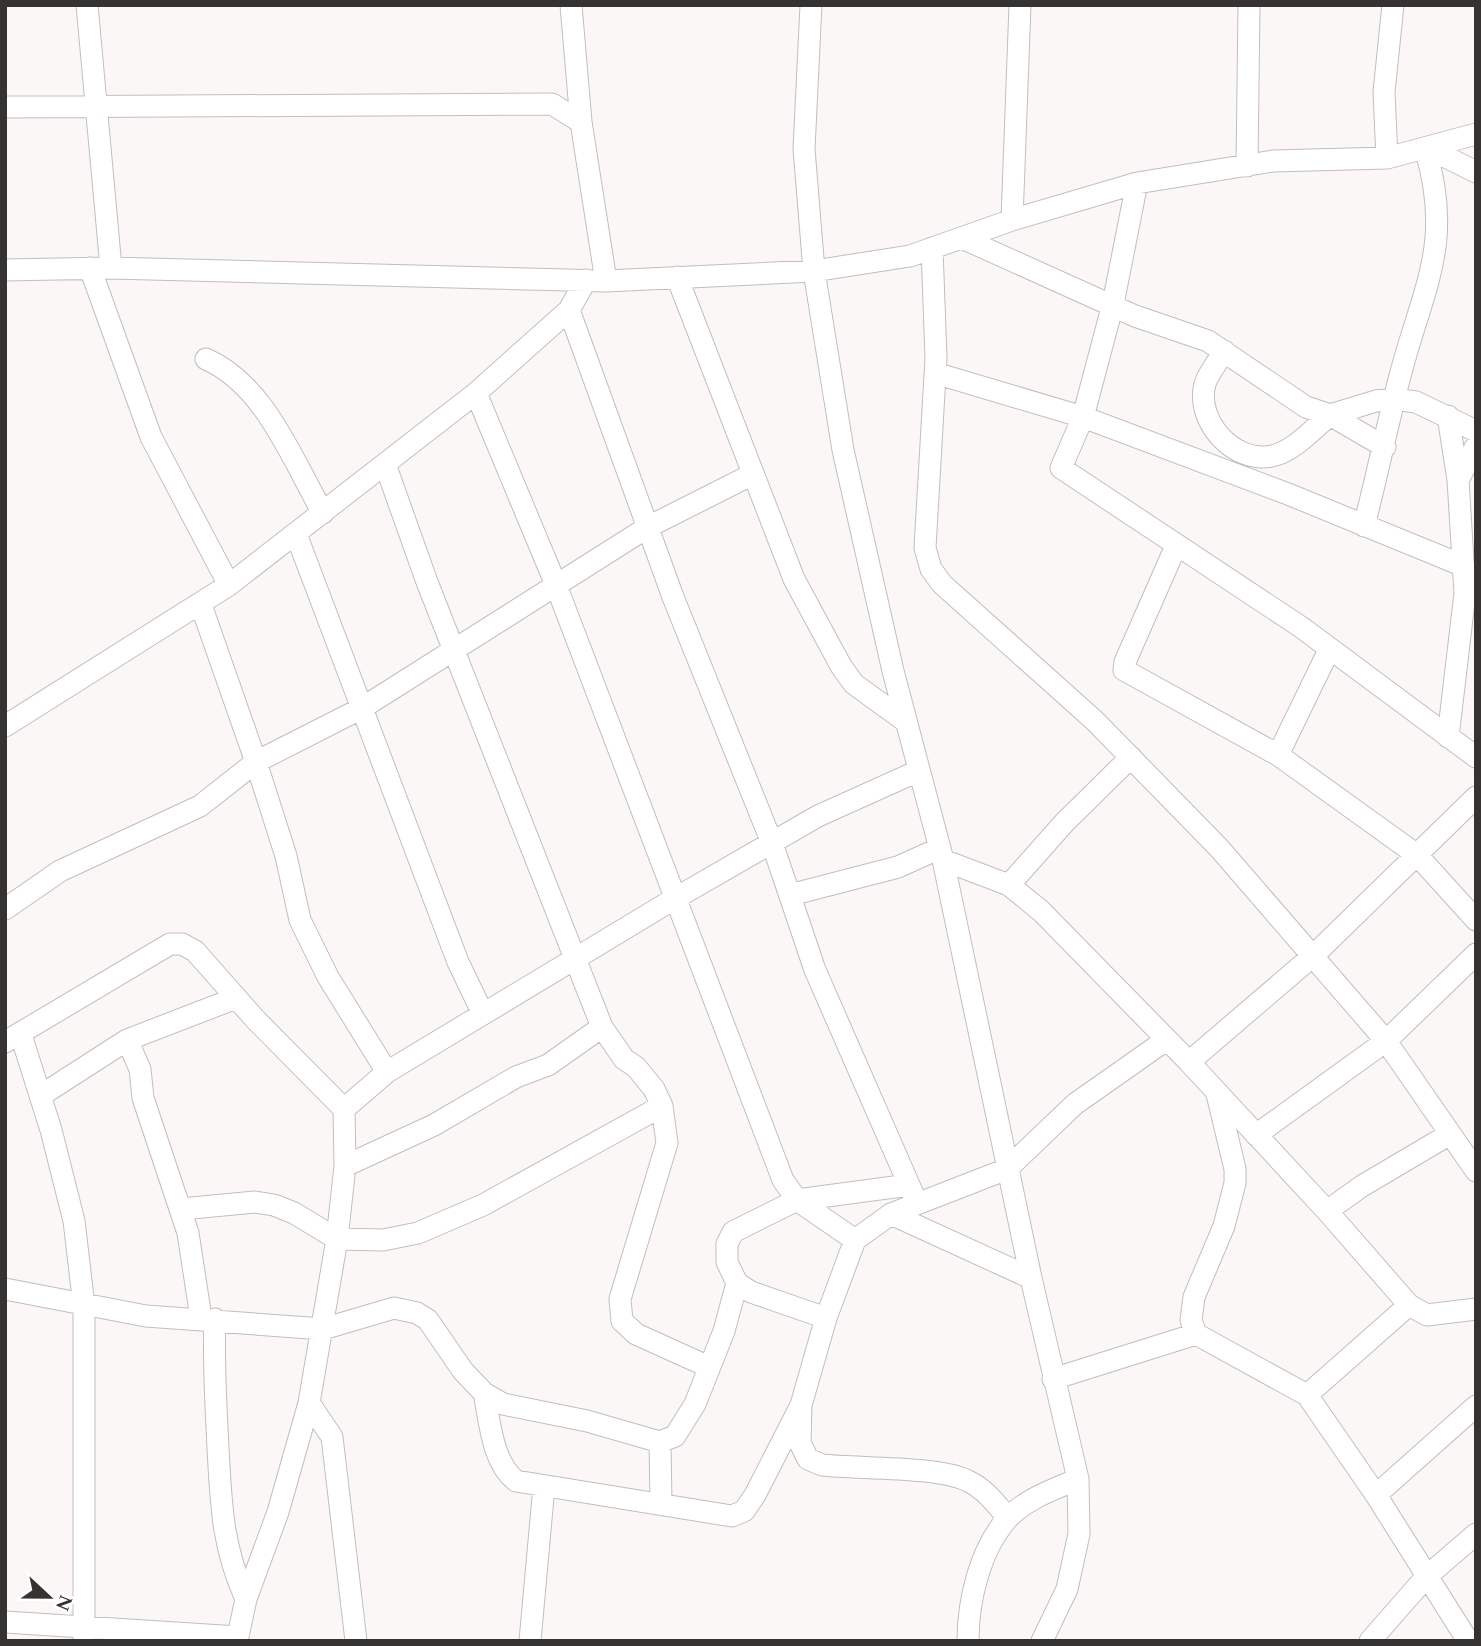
<svg xmlns="http://www.w3.org/2000/svg" width="1481" height="1646" viewBox="0 0 1481 1646" font-family="Spectral,serif">
<style>
.lines{fill:none;stroke-linecap:round;stroke-linejoin:round}
.minor-casing{stroke:#c2bebd;stroke-width:23}
.minor{stroke:#fff;stroke-width:21}
</style>
<rect width="100%" height="100%" fill="#fcf7f7"/>
<g class="lines">
<g class="minor-casing">
<path id="minor" d="M87 5 111 268
M571 5 581 122 606 281
M811 5 804 149 814 271 843 450 893 671 943 860 1031 1278 1078 1479 1079 1534 1067 1589 1042 1641
M5 107 552 104 581 122
M1428 148 1476 172
M1387 158 1384 92 1393 5
M1247 166 1249 5
M1137 183 1113 304 1083 417 1061 468 1301 627 1476 757
M1012 220 1020 5
M962 238 1135 316 1208 341 1306 407 1330 415 1376 401 1394 399 1416 402 1476 431
M932 248 936 358 925 548 931 569 942 584 1095 721 1219 848 1386 1041 1476 1171
M90 268 151 437 229 585
M5 270 111 268 606 281 814 271 910 256 1012 220 1137 183 1273 161 1387 158 1476 134
M677 277 794 579 841 666 854 684 905 721
M569 310 673 597 772 843 815 970 917 1203
M1224 351C1219 361 1208 373 1205 384 1195 421 1234 464 1272 456 1293 452 1314 428 1330 415L1385 447
M206 359C265 385 292 459 323 513
M935 373 1083 417 1288 494 1464 566
M476 393 556 585 783 1180 797 1200 855 1240
M385 464 427 582 602 1027 624 1059 636 1067 654 1089 662 1106 667 1143 620 1299 622 1321 636 1334 709 1367
M1458 480 1476 446
M1364 526C1377 476 1387 426 1400 376 1423 287 1454 244 1425 148
M296 534 458 962 483 1014
M1176 546 1125 662 1124 670 1278 755 1417 855 1476 920
M201 605 256 762 286 856 300 920 328 977 387 1072
M5 726 229 585 476 393 569 310 586 280
M1448 737 1465 593 1458 480 1448 416
M1278 755 1329 650
M943 860 1009 885 1041 911 1189 1062 1327 1211 1409 1305 1427 1315 1476 1309
M1009 885 1064 823 1131 757
M790 895 898 867 940 848
M5 909 60 871 200 806 256 762 362 708 648 527 753 474
M21 1035 51 1130 74 1221 84 1306V1641
M127 1040 140 1069 143 1098 188 1233 201 1318
M5 1042 170 944H182L195 951 255 1019 344 1109 345 1166 337 1239 309 1403 278 1512 246 1599 237 1641
M1189 1062 1314 955 1476 797
M1217 1094 1235 1169V1183L1224 1226 1194 1297 1191 1320 1196 1334 1307 1395 1409 1305
M40 1096 127 1040 236 998
M344 1109 387 1072 674 899 818 816 918 771
M1256 1135 1386 1041 1476 954
M345 1166 434 1125 516 1077 548 1065 602 1027
M181 1209 255 1202 274 1205 294 1213 337 1239 383 1240 418 1233 483 1205 662 1106
M1327 1211 1362 1186 1450 1134
M891 1214 1031 1278
M5 1289 146 1316 323 1329 394 1308 417 1313 428 1320 463 1371 484 1393 503 1404 587 1421 660 1442 675 1436 695 1404 724 1331 737 1283
M826 1318 751 1292 737 1283 727 1262V1244L733 1232 797 1200 909 1185
M215 1319C213 1362 216 1404 218 1448 221 1503 222 1547 246 1599
M1053 1379 1196 1334
M484 1393C490 1422 492 1462 516 1481L732 1516 744 1511 755 1495 800 1407
M1307 1395 1376 1495 1468 1641
M309 1403 332 1437 356 1641
M660 1442 661 1503
M1376 1495 1476 1406
M1008 1518C996 1504 985 1489 968 1481 938 1466 860 1469 822 1465L808 1459 800 1443 801 1405 826 1318 855 1240 891 1214 1007 1169 1075 1104 1166 1040
M5 1622 238 1637
M530 1641 544 1486
M968 1641C968 1600 980 1550 1007 1519 1025 1499 1055 1489 1078 1479
M1370 1641 1426 1577 1476 1534"/>
</g>
<use href="#minor" class="minor"/>
</g>
<rect width="1481" height="1646" fill="none" stroke="#343332" stroke-width="14"/>
<g transform="translate(49 1597) rotate(112)" stroke="#ffffff" stroke-width="5" paint-order="stroke">
<path d="M0-5L12 26L0 18L-12 26Z" fill="#343332"/>
<text y="-10" font-size="19" font-weight="bold" text-anchor="middle" fill="#343332">N</text>
</g>
</svg>
